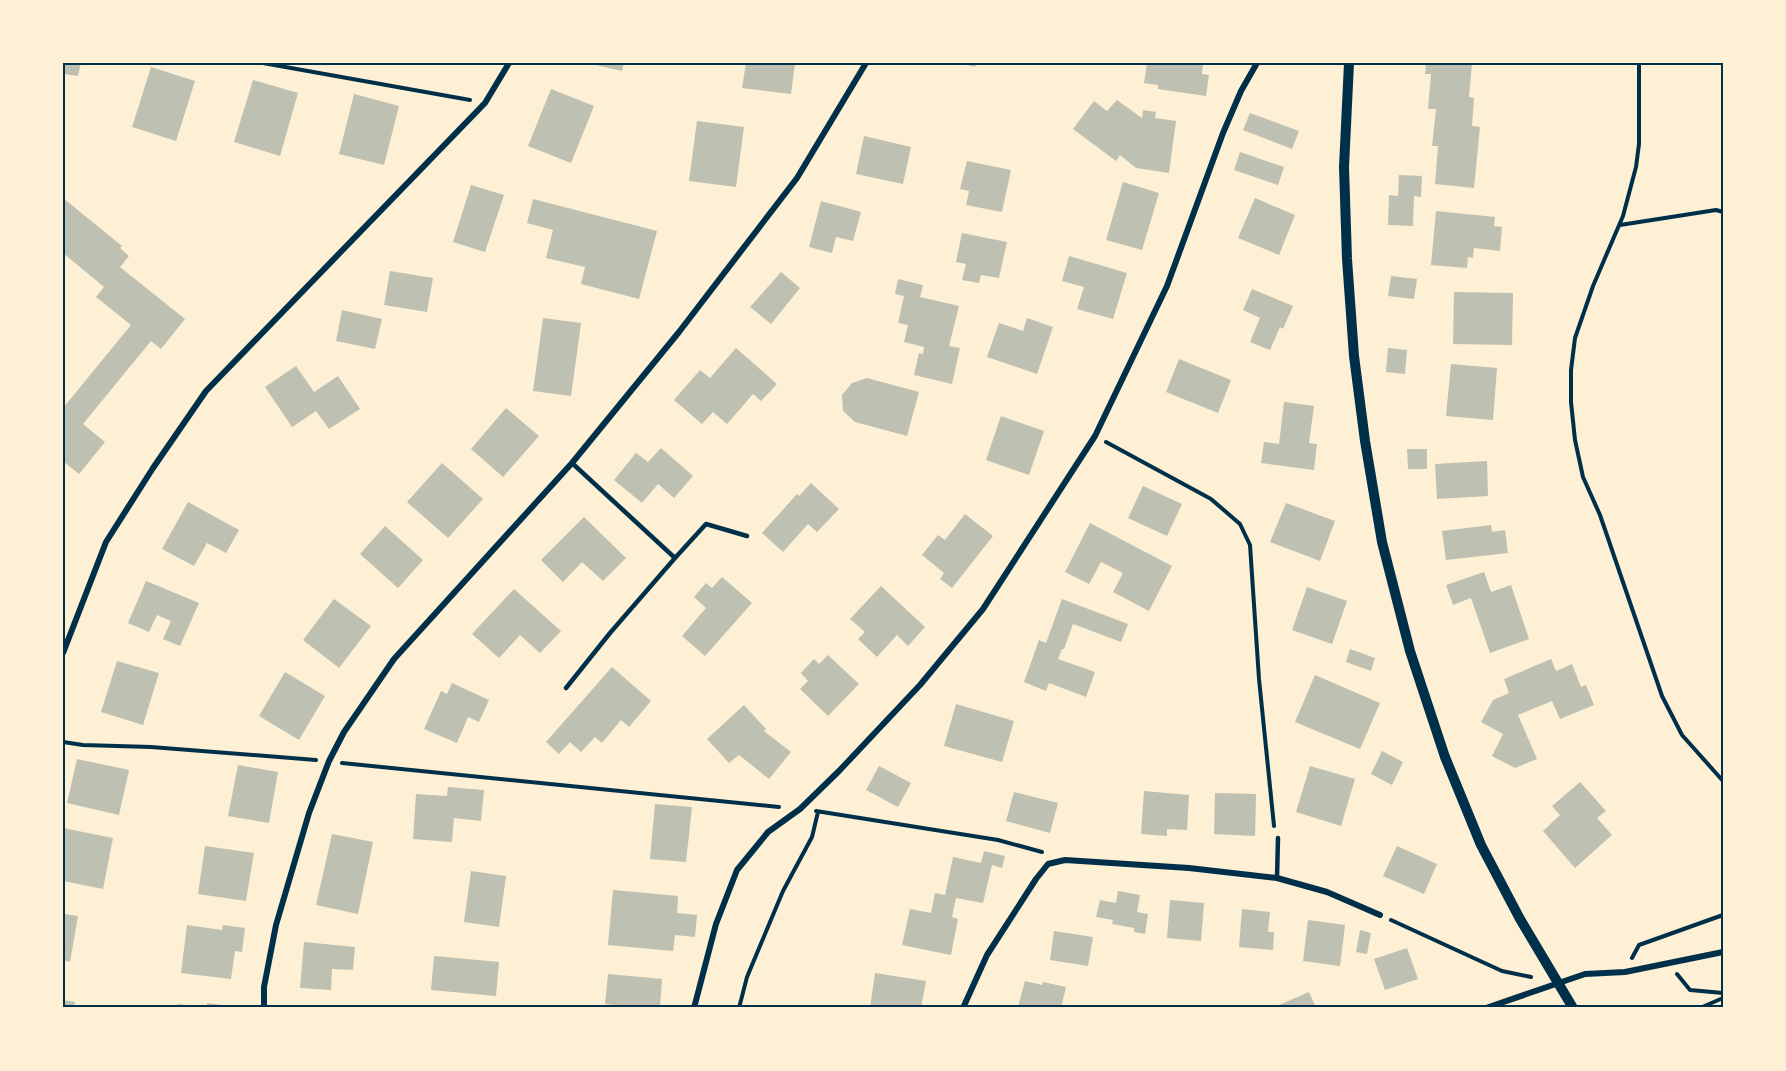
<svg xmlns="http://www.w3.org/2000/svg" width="1786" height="1071" viewBox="0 0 1786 1071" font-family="Figtree,sans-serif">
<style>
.building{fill:#bec0b2}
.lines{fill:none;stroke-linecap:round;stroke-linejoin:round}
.path{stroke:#003049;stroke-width:4}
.service{stroke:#003049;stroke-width:4.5}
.minor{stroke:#003049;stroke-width:6}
.tertiary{stroke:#003049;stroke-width:10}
.neatline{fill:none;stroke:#003049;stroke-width:2}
</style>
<rect width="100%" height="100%" fill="#fdf0d5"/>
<path class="building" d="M63 63H81L78 76 63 74Z
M587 63H624L622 71Z
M746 63H795L791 94 742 88Z
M961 63H976L975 67Z
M1147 63H1203L1202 74 1209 75 1206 96 1158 89V85L1144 83Z
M1426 63H1472L1469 97 1474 98 1472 126 1480 127 1474 188 1435 184 1438 146H1432L1436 109H1428L1431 74H1425Z
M151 67 195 81 176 141 132 127Z
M253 80 298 93 280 156 234 142Z
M551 89 594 106 571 163 528 146Z
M354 94 399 106 384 165 339 154Z
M1117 100 1142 118 1143 110 1156 112 1155 118 1176 121 1169 173 1136 168 1120 155 1116 161 1073 129 1094 101 1107 111Z
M1250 113 1299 131 1292 149 1243 130Z
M697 121 744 127 736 187 689 181Z
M864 136 911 147 903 184 856 174Z
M1240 152 1284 167 1278 185 1234 170Z
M967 161 1011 170 1002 212 966 205 969 191 960 189Z
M1399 175 1422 176 1421 197 1414 196 1413 226 1388 225 1389 195 1398 196Z
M1123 182 1159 193 1142 250 1106 240Z
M471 185 504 195 485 252 453 242Z
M63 198 122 246 120 248 129 256 120 267 185 319 161 349 151 341 83 424 105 442 79 474 63 461V408L131 325 96 297 104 287 63 253Z
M1255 198 1295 215 1279 255 1238 238Z
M533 199 657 231 639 299 581 284 585 267 546 258 553 230 527 223Z
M821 201 861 212 853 241 836 237 832 253 809 247Z
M1436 211 1495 217 1494 226 1502 227 1500 251 1474 248 1473 258 1468 257 1467 268 1431 265Z
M962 233 1007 242 999 278 981 275 979 283 962 280 966 264 956 262Z
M1069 256 1127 273 1113 319 1077 309 1084 287 1062 281Z
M390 271 433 278 427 312 384 305Z
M781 272 800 288 771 324 750 307Z
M1391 276 1417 279 1414 299 1388 296Z
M898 279 923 285 920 297 959 306 949 346 960 348 952 384 914 375 919 353 923 354 924 347 904 342 908 325 898 323 904 296 895 294Z
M1252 289 1293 306 1283 329 1280 327 1270 350 1250 342 1260 318 1243 310Z
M1454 292 1513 293 1512 345 1453 344Z
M342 310 382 319 375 349 336 341Z
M543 318 581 323 571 396 533 391Z
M1027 318 1053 327 1037 374 987 357 999 323 1023 331Z
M736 348 777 384 761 401 753 394 727 424 713 412 702 424 674 400 700 370 710 378Z
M1388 348 1407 350 1405 374 1386 372Z
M1179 359 1231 380 1218 413 1166 392Z
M1451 364 1497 368 1493 420 1446 416Z
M296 366 314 392 338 376 360 409 329 429 316 411 292 427 265 387Z
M867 378 919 392 907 436 855 422 843 411 842 395 852 383Z
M1284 402 1314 406 1309 443 1317 444 1314 470 1261 463 1264 442 1279 444Z
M506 408 539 436 503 477 471 449Z
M1001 416 1044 431 1029 475 986 460Z
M661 448 693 476 674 498 658 484 642 503 614 480 636 453 648 462Z
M1407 449H1427V469H1408Z
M1487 461 1488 496 1437 499 1435 464Z
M442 463 483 499 448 538 407 502Z
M811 483 839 509 817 532 808 524 783 552 762 533 797 494 799 496Z
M1143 486 1182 504 1167 536 1128 518Z
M188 502 239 530 226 553 207 543 194 566 162 549Z
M1286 503 1335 521 1320 561 1270 542Z
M965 514 993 536 952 588 940 579 944 573 922 555 938 535 945 540Z
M584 517 626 558 603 581 582 562 563 582 541 560Z
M1090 523 1172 566 1149 611 1113 592 1123 573 1101 562 1089 584 1065 572Z
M1491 525 1492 532 1505 530 1508 553 1446 560 1442 531Z
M385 526 423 560 398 588 360 554Z
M1484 572 1491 592 1511 585 1529 639 1490 653 1471 598 1453 605 1446 585Z
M722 577 752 603 705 656 682 636 706 608 694 597 706 583 712 588Z
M146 581 199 603 180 646 163 639 171 621 157 615 149 632 128 623Z
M881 586 925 627 908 646 897 635 877 657 858 639 865 632 850 619Z
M1307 587 1347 601 1332 644 1292 630Z
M514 589 561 631 540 653 520 635 499 658 472 634Z
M334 599 371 626 339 668 303 640Z
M1062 599 1128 624 1121 642 1073 624 1064 649H1062L1058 659 1095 672 1086 697 1049 683 1046 691 1024 682 1039 640 1046 643Z
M1350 649 1375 658 1371 671 1346 662Z
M828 655 859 684 828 716 800 689 808 681 801 673 814 659 819 664Z
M1551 659 1556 671 1572 664 1581 687 1586 685 1594 705 1560 719 1552 701 1518 715 1537 759 1515 768 1492 756 1503 734 1481 722 1493 700 1509 693 1504 679Z
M117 661 159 673 143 725 101 712Z
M612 667 651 701 629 727 621 720 602 743 595 737 581 752 570 742 559 754 546 742Z
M285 672 325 696 299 740 259 716Z
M1315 675 1380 703 1360 749 1295 722Z
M452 683 489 700 479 722 468 717 457 743 424 729 441 691 447 694Z
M956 704 1014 721 1002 762 944 746Z
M744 705 766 729 764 731 791 752 769 779 739 755 729 763 707 739Z
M1382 751 1403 762 1392 785 1371 774Z
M77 759 129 770 119 815 67 803Z
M238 765 278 772 269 823 228 816Z
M879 766 911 783 898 807 866 790Z
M1310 766 1355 779 1341 826 1296 812Z
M1580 782 1606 811 1597 818 1612 835 1575 868 1543 831 1560 815 1552 806Z
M448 787 484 790 481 821 454 818 452 842 413 839 416 794 447 796Z
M1144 791 1189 795 1187 830 1167 829V836L1141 834Z
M1014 792 1058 803 1050 833 1006 821Z
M1215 793 1256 794 1255 836 1214 834Z
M655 804 692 807 686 862 650 859Z
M63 828 113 838 103 889 63 881Z
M332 834 373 842 358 914 316 905Z
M205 846 254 853 246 901 198 894Z
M1397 846 1437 864 1424 894 1383 876Z
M984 851 1005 856 1002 868 992 865 983 903 956 898 952 917 958 919 951 955 902 945 910 909 931 913 935 893 945 895 953 857 981 863Z
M471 871 506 876 499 927 464 922Z
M613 890 678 896 677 913 697 915 695 937 675 935 673 951 608 945Z
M1118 891 1140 895 1137 912 1148 914 1145 934 1134 932V928L1112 924 1113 920 1096 917 1100 900 1116 903Z
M1170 900 1204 903 1201 941 1167 938Z
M1242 909 1270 912 1268 932H1274L1273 950 1239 947Z
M63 914 78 916 70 962 63 960Z
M1308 920 1345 925 1340 966 1303 961Z
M187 925 222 930 223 925 245 928 242 952 235 951 231 979 181 973Z
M1360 930 1371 933 1367 954 1356 952Z
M1054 931 1093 937 1088 966 1050 960Z
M304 942 355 947 353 970 332 969 331 990 300 988Z
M1407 948 1418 979 1385 990 1374 959Z
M434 956 499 962 496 996 431 990Z
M875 973 926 981 921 1008H870Z
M608 974 662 979 660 1008H633V1007L605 1004Z
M1025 981 1042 985 1043 982 1066 987 1061 1008 1018 1007Z
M1309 992 1316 1008H1272Z
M63 1000 75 1002 74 1008H63Z
M207 1003 230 1006V1008H207Z
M177 1004 197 1006V1008H177Z"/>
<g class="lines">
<path class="path" d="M263 63 470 100
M1639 63V144L1636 167 1623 216 1593 286 1575 338 1571 370V402L1575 440 1583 477 1600 515 1662 696 1682 735 1723 781
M1620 225 1716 210 1723 212
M1106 442 1211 499 1240 524 1250 545 1259 679 1274 826
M63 742 83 745 151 747 316 760
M342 763 779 807
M816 811 998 840 1042 852
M1391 920 1502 971 1531 977
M1632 958 1639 945 1723 915
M1677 974 1690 990 1723 993
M739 1008 747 977 783 891 812 837 818 812
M1700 1008 1723 998"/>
<path class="service" d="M675 558 706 524 747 536
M566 688 610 633 675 558 572 463
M1277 878 1278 838"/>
<path class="minor" d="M63 653 106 542 153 468 206 391 485 103 509 63
M264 1008V987L276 925 309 813 329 761 344 732 394 659 572 463 679 332 797 178 866 63
M694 1008 716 924 737 870 768 832 800 809 839 771 920 685 983 609 1095 436 1167 286 1223 133 1241 91 1257 63
M963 1008 987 955 1036 879 1048 864 1065 860 1189 868 1277 878 1327 892 1380 915
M1486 1008 1585 974 1625 972 1723 952"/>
<path class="tertiary" d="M1349 63 1344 167 1347 259 1354 356 1365 441 1382 542 1410 651 1445 757 1481 845 1520 919 1573 1008"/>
</g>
<rect width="1786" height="1071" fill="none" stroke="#fdf0d5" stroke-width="129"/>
<rect x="64" y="64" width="1658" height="942" class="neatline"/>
</svg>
